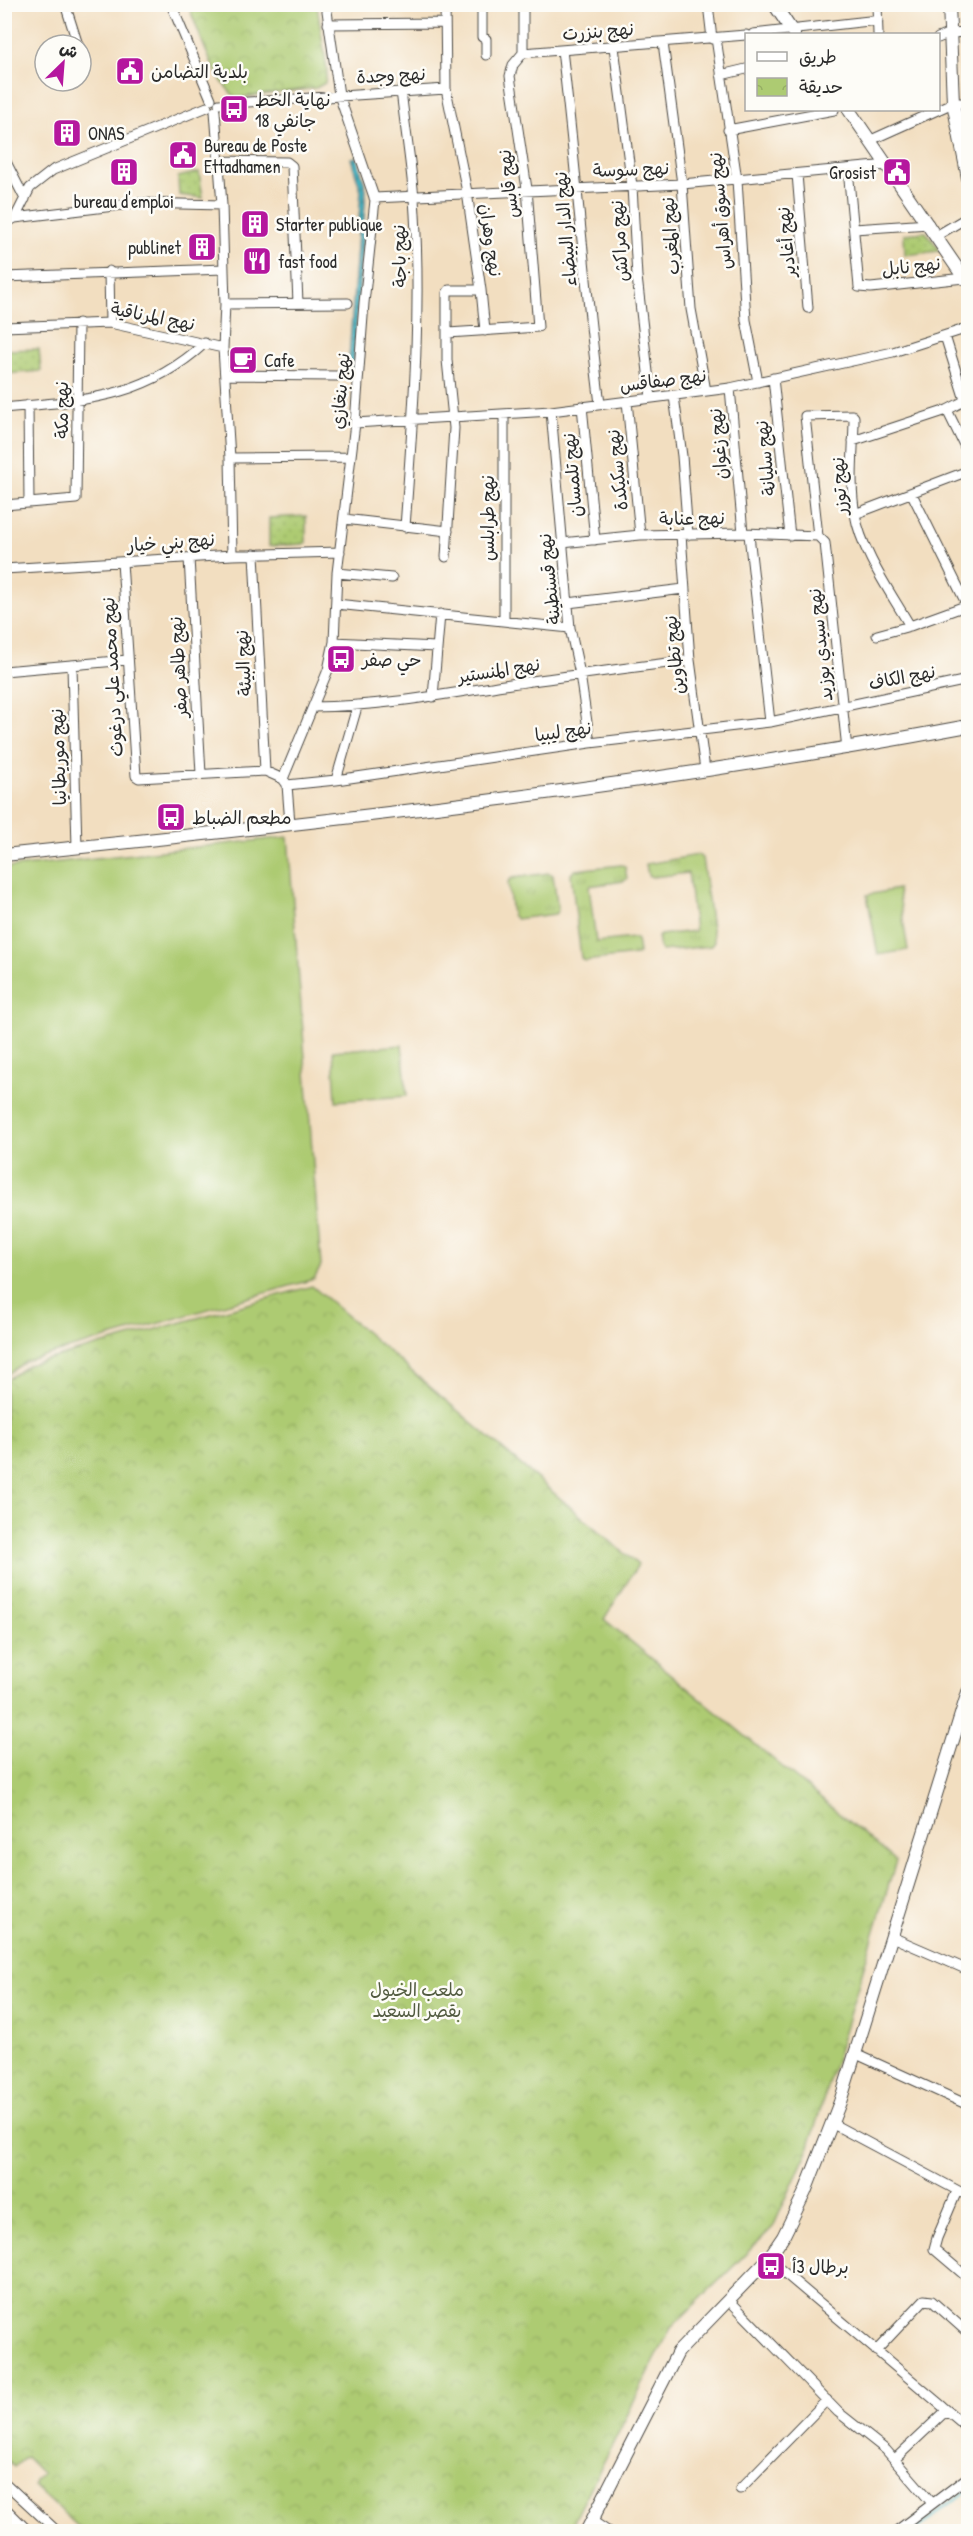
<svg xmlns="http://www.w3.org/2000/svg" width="973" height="2536" viewBox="0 0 973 2536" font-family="'Patrick Hand','Playpen Sans Arabic',sans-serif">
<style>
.grass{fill:url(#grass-tufts);stroke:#6c7b4e;stroke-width:1.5}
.park{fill:url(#park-crowns);stroke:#6c7b4e;stroke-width:1.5}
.garden{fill:url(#garden-dots);stroke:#6c7b4e;stroke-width:1.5}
.pitch{fill:#adcb72;stroke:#6c7b4e;stroke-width:1.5}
.water{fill:url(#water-waves);stroke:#3a7078;stroke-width:1.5}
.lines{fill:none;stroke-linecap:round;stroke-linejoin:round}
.stream{stroke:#49b6c4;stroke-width:3}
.minor-casing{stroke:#494641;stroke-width:11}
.tertiary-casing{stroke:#494641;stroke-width:14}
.primary-casing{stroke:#494641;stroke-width:17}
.minor{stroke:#fff;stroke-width:9}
.tertiary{stroke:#fff;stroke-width:12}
.primary{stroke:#fff;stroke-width:15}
.labels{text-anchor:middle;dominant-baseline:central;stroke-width:5;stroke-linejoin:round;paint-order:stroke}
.street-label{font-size:18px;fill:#2b2b2b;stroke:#fdfcf7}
.poi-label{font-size:18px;fill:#2b2b2b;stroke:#fdfcf7;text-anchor:start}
.park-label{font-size:18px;fill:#525b40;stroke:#fdfcf7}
</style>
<defs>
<pattern id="grass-tufts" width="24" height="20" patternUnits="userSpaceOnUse" patternTransform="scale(1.5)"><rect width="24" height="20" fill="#adcb72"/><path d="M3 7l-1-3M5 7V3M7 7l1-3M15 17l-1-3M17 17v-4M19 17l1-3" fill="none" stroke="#95ae63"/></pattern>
<pattern id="park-crowns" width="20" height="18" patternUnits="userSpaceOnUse" patternTransform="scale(1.5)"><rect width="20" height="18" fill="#adcb72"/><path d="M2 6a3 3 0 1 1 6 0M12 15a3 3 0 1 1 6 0" fill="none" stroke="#95ae63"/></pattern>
<pattern id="garden-dots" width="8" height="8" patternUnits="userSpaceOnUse" patternTransform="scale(1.5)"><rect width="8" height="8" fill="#adcb72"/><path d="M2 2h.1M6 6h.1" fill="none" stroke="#95ae63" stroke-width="1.8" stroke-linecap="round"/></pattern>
<pattern id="water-waves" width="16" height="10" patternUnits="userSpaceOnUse" patternTransform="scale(1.5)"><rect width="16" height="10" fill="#49b6c4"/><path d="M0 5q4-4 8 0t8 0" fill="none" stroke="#3d949f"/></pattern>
</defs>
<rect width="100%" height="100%" fill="#fdfcf7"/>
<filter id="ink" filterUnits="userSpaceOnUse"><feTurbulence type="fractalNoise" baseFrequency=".0167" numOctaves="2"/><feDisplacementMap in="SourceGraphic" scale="12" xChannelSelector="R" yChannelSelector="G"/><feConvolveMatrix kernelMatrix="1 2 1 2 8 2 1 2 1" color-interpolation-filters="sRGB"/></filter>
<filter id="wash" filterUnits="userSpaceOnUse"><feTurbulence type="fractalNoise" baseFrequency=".008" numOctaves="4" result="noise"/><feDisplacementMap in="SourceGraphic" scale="24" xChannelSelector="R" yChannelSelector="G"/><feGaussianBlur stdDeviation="1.35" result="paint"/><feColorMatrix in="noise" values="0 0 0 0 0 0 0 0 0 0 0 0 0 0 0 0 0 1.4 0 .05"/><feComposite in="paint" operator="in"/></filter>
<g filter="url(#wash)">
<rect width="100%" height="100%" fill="#f2dec0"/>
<path class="grass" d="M698 855 702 858 714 942 711 946 662 951 660 949 658 937 660 935 695 931 688 873 652 877 648 875 646 864Z
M621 865 625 866 627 879 624 881 589 886 596 942 634 938 637 940 639 952 636 955 584 961 581 958 571 874 575 870Z
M549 873 553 875 558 911 555 914 516 919 512 915 508 882 512 878Z"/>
<path class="park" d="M188 5H317L327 70 325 83 316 88 236 98C211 75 201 36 188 5Z
M312 1286 638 1565 604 1619 896 1861 808 2150 773 2227 671 2328 569 2531H83L34 2486 35 2481 42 2473 26 2457 14 2467 5 2457V1381L28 1365Z"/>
<path class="garden" d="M199 172 203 198 179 195 178 177Z
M926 232 940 251 905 255 904 234Z
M39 349 41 371 5 374V350Z
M306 516V544L269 546V518Z"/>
<path class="pitch" d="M288 837 321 1266 314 1279 26 1361 5 1376V868Z
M898 889 908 950 878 955 867 895Z
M402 1045 407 1096 336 1101 333 1051Z"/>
<path class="water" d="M357 157 366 189 353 374 348 373 361 191 351 158Z"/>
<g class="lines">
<path class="stream" d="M19 2504 49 2532
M914 2532 968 2489"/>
</g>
</g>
<g filter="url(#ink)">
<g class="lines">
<g class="minor-casing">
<path id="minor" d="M65 4 78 45
M171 4 211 99
M445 4 446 89 467 192 481 290H449L447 293V360L454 428 446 557
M482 4V37L486 39V55
M708 4 712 39
M877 4 878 34
M328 24 445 23
M753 34 878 20
M716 38 737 180 746 320 758 382
M938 38 950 33 968 32
M663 43 682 184 691 309 706 391
M614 47 632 186 637 277 651 398
M562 50C576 168 585 286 600 404
M523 53 746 35
M721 75 746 69
M401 90C405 127 411 163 414 199 422 308 413 418 405 527
M219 104 446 89
M215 111 222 205 225 304 223 348 230 458 232 555
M4 115V120
M728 130 834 110
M871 140 953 103H968
M4 158 25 199
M219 161 287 162 292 166 298 303
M848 169 859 287 871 288 964 278
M797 174 808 308
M374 198 682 184 888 165
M15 218 139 203 222 205
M4 224 15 218 30 188 53 170 207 107
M854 229 929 224
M936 236 968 217
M109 271 110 323
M4 277 224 269
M481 290 485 331
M225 304 348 303
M4 327 110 323 223 348
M448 333 538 327 527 189 510 76 513 65 523 53V4
M945 336 965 400
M225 375 337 376
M773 378 790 536
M730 388 743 533
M674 396 682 456 688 535
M627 401 640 535
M28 405 29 503
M582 406 595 540
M4 408C83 400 143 400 205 343
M947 410 968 453
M551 411 570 628 580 674 590 743
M355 423 551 411 730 388 893 352 968 328
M853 441 947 410 968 399
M230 458 350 457
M912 494 967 605
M4 505 76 499 78 323
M855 514 968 471
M344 519 448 531
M681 535 690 660 705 770
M749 535 770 722
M818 536 805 416 852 415 854 417C854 449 849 482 855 514 861 551 891 593 910 626
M562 543 640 535 743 533 818 536 825 543 847 749
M254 554 265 771
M189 558 201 774
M122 562 136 776 139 778 265 771 283 779 286 783
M4 569 232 555 340 552
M337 573 392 578
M568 603 684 589
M336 604 570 628
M504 621V415
M877 635 910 626 968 605
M334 642 436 647
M72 666 77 847
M4 671 127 660
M433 697 440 614
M313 707C377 707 440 695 504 685 566 676 628 668 690 660
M283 779 328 670 334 642 337 573 355 423 364 303 375 200 339 95 326 4
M336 780 357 707
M287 785 336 780 590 743 770 722 968 680
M287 785 290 824
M892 1937 968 1970
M854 2053 968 2105
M833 2124 968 2196
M957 2191 937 2238 934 2249 968 2278
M768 2259 968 2428
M729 2300 838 2412 886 2450 932 2503
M876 2351 924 2300 932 2301 968 2333
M895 2459 947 2410
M4 2482 58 2532
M740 2489 827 2400
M591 2520 609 2532
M895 2532 968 2477"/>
</g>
<g class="tertiary-casing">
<path id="tertiary" d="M774 4 794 34
M949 4 953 103 968 178
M849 110 964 278 968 276
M4 855C327 822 650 786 968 726
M586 2532 678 2352 768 2259 783 2237 805 2192 840 2102 968 1692"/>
</g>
<g class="primary-casing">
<path id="primary" d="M4 2511 25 2532
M4 2530 6 2532"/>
</g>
<use href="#minor" class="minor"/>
<use href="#tertiary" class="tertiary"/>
<use href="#primary" class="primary"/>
</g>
</g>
<defs>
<g id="civic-square" transform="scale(1.5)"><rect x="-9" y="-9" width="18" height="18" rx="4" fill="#b5179e" stroke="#fdfcf7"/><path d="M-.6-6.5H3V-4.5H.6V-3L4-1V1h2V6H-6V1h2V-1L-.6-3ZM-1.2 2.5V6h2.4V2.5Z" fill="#fff"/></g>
<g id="bus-square" transform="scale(1.5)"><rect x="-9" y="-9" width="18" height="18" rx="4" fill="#b5179e" stroke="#fdfcf7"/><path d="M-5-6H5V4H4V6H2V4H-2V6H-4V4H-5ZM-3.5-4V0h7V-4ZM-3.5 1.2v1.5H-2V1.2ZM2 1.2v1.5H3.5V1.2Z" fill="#fff"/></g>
<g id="building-square" transform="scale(1.5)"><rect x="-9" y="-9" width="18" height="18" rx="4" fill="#b5179e" stroke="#fdfcf7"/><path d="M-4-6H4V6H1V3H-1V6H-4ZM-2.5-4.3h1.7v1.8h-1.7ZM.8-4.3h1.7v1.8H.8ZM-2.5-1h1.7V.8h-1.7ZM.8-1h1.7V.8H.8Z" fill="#fff"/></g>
<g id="restaurant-square" transform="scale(1.5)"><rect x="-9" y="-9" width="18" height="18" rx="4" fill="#b5179e" stroke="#fdfcf7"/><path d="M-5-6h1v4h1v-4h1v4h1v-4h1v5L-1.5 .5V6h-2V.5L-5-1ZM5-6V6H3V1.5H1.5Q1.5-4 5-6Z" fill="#fff"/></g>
<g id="cafe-square" transform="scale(1.5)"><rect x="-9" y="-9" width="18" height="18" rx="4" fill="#b5179e" stroke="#fdfcf7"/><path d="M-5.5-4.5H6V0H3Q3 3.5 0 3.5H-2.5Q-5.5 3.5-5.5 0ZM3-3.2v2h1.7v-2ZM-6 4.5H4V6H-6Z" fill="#fff"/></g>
</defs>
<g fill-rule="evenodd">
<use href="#civic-square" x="130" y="71"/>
<use href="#bus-square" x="234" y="109"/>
<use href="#building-square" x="67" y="133"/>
<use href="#civic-square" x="183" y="155"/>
<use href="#building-square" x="124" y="172"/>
<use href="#civic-square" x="897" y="172"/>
<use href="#building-square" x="255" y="224"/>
<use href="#building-square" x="202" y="247"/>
<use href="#restaurant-square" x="257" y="261"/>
<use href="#cafe-square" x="243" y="360"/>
<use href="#bus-square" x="341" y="659"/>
<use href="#bus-square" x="171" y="817"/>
<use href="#bus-square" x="771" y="2266"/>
</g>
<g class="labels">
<g class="street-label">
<text transform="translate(598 31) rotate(-4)">نهج بنزرت</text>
<text transform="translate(391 75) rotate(-3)">نهج وجدة</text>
<text transform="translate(631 169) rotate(-2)">نهج سوسة</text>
<text transform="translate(508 184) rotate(-97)">نهج قابس</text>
<text transform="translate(720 211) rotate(-95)">نهج سوق أهراس</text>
<text transform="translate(565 229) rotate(-95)">نهج الدار البيضاء</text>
<text transform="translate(670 236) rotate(-94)">نهج المغرب</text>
<text transform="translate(491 240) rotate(82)">نهج وهران</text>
<text transform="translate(619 241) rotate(-94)">نهج مراكش</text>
<text transform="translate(786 242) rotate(-95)">نهج أغادير</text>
<text transform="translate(399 256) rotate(-91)">نهج باجة</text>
<text transform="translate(911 266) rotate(-6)">نهج نابل</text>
<text transform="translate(153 316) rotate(11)">نهج المرناقية</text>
<text transform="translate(663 380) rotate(-7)">نهج صفاقس</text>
<text transform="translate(340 391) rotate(-85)">نهج بنغازي</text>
<text transform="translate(61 410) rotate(-90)">نهج مكة</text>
<text transform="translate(718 444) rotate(-95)">نهج زغوان</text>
<text transform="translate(765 458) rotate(-96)">نهج سليانة</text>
<text transform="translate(617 470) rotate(-96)">نهج سكيكدة</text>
<text transform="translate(572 475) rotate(-95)">نهج تلمسان</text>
<text transform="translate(839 486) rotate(-93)">نهج توزر</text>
<text transform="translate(487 518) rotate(-90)">نهج طرابلس</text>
<text transform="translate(692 518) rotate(-1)">نهج عنابة</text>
<text transform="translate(171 542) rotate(-4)">نهج بني خيار</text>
<text transform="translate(549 579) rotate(-96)">نهج قسنطينة</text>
<text transform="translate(820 645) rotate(-96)">نهج سيدي بوزيد</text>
<text transform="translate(674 655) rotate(-96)">نهج تطاوين</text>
<text transform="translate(243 663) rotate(-93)">نهج البيئة</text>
<text transform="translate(178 667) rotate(-93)">نهج طاهر صفر</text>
<text transform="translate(499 670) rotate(-9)">نهج المنستير</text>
<text transform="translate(112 677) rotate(-93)">نهج محمد علي درغوث</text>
<text transform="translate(902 677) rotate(-11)">نهج الكاف</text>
<text transform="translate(563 731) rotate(-8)">نهج ليبيا</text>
<text transform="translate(58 757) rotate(-92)">نهج موريطانيا</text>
</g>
<g class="poi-label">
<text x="151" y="71">بلدية التضامن</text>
<text x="255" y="99">نهاية الخط<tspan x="255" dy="21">18 جانفي</tspan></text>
<text x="88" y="133">ONAS</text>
<text x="204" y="145">Bureau de Poste<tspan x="204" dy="21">Ettadhamen</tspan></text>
<text x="876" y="172" text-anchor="end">Grosist</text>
<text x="124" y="201" text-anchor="middle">bureau d'emploi</text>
<text x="276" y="224">Starter publique</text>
<text x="181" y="247" text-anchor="end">publinet</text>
<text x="278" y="261">fast food</text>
<text x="264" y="360">Cafe</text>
<text x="362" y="659">حي صفر</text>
<text x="192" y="817">مطعم الضباط</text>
<text x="792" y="2266">برطال 3أ</text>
</g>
<g class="park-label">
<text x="417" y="1989">ملعب الخيول<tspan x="417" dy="21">بقصر السعيد</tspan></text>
</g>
</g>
<rect width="973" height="2536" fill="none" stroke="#fdfcf7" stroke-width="24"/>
<rect x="745" y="33" width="195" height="78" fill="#fdfcf7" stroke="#a9a8a5" stroke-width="1.5"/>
<rect x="757" y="52" width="30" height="9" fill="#ffffff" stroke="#a9a8a5" stroke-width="1.5"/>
<text x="799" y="63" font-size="18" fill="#2b2b2b">طريق</text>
<rect x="757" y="78" width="30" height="18" fill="url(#park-crowns)" stroke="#a9a8a5" stroke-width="1.5"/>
<text x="799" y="93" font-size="18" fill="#2b2b2b">حديقة</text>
<g transform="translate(63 63) rotate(25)"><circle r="28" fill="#fdfcf7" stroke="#a9a8a5" stroke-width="1.5"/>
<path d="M0-4.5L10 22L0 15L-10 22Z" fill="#b5179e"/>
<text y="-9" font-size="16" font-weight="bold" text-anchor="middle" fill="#2b2b2b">ش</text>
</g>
</svg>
